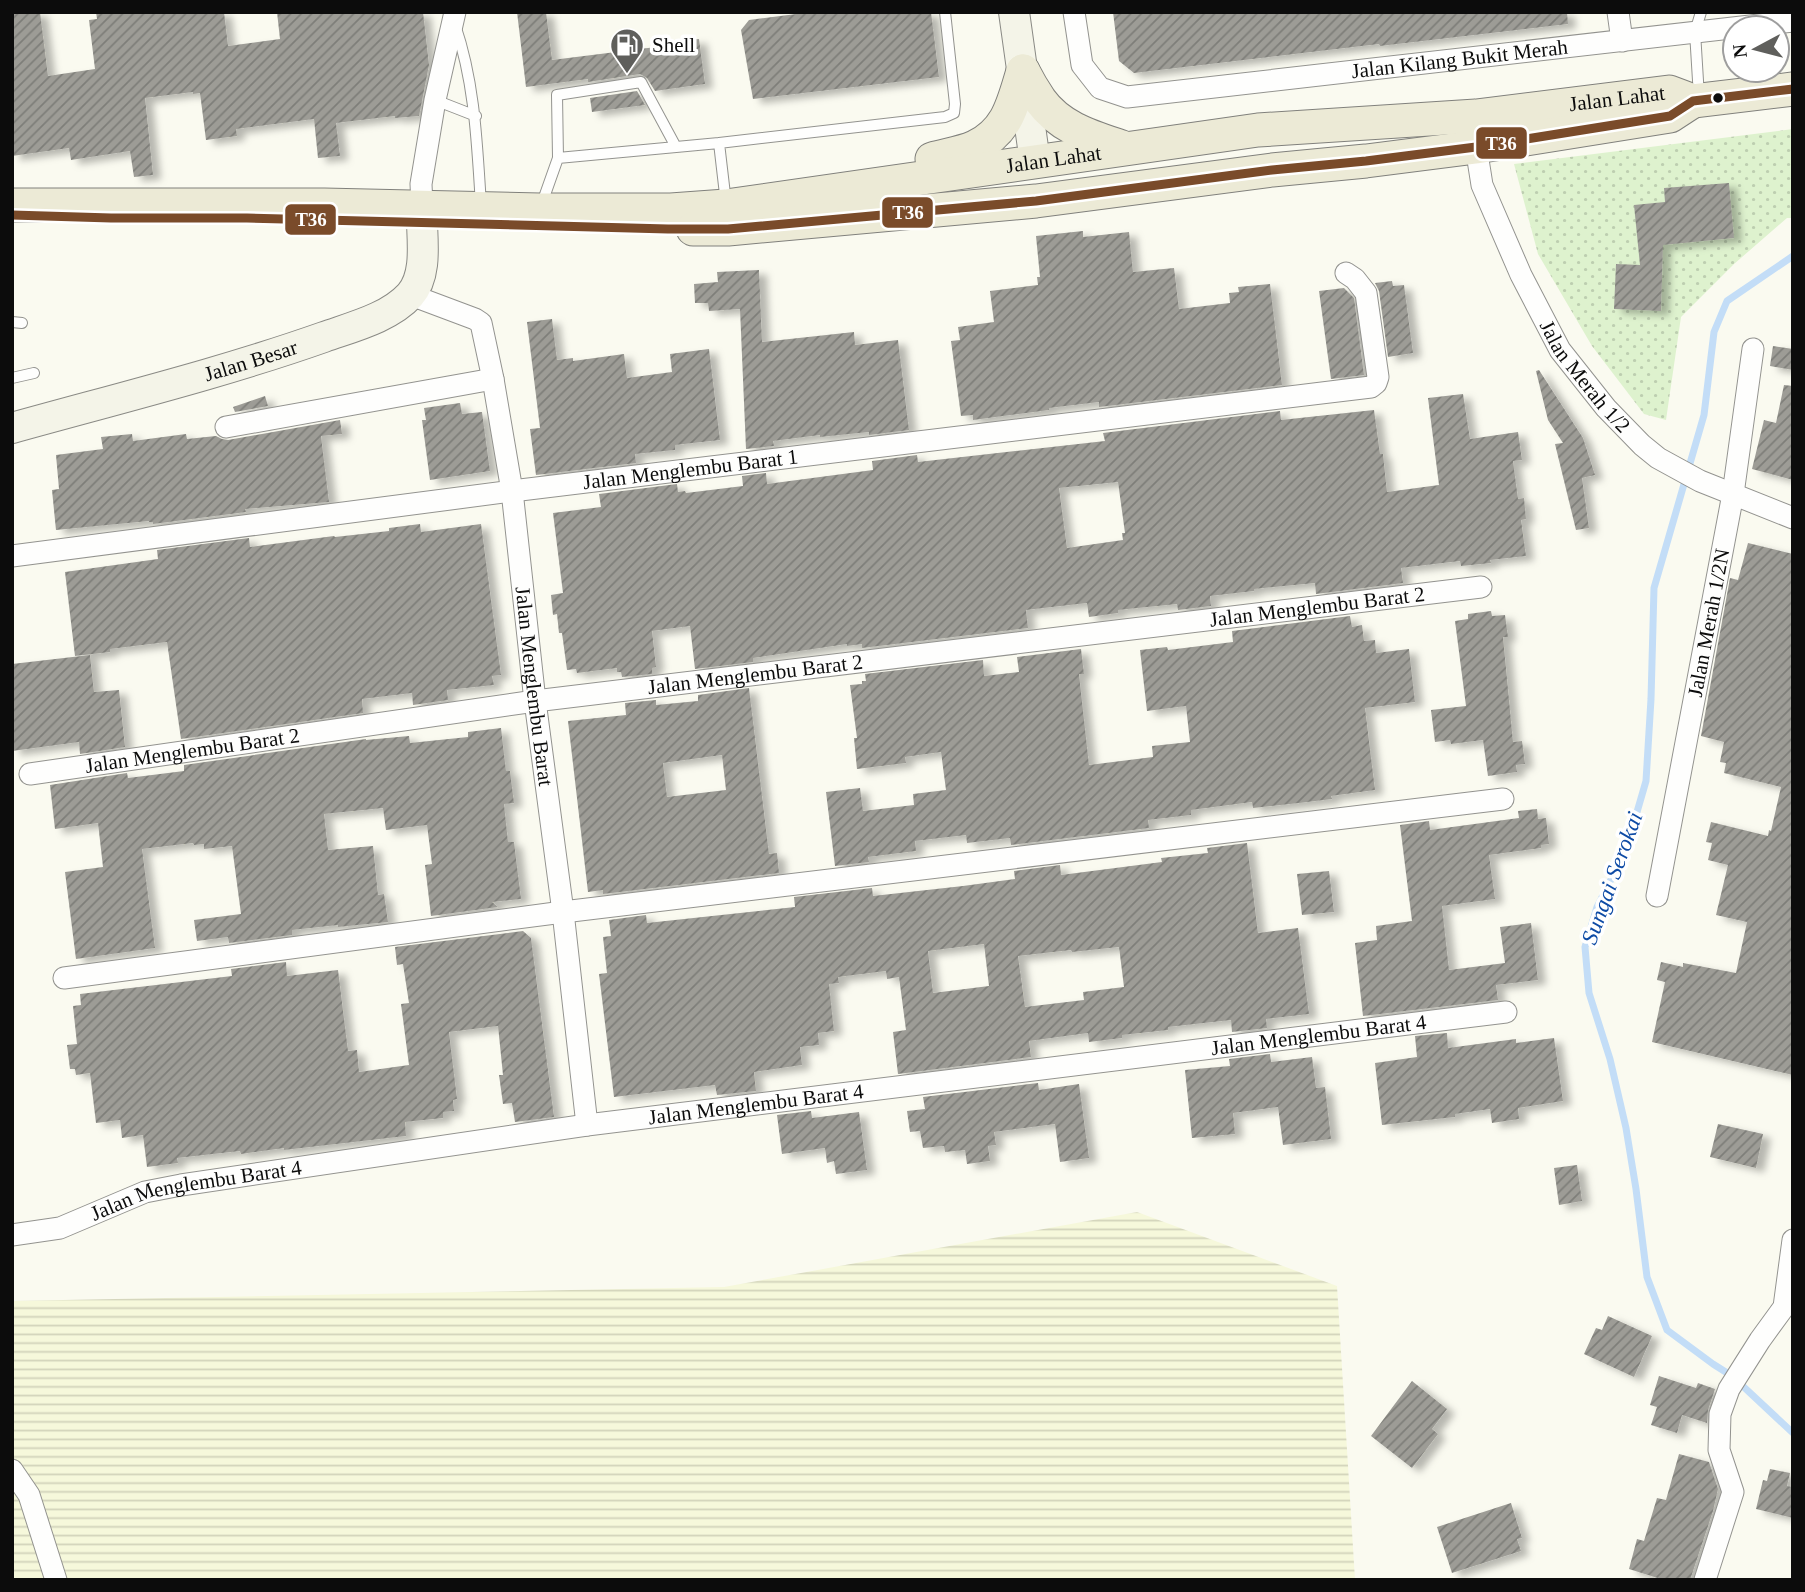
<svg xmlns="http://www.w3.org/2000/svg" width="1805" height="1592" viewBox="0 0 1805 1592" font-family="'Times New Roman',serif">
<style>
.farmland{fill:url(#farmland-rules)}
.grass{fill:url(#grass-dots)}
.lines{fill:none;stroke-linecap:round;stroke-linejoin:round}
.stream{stroke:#c3ddf7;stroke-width:7}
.building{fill:url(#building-hatch);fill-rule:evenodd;filter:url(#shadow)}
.lane-casing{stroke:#93938f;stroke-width:12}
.street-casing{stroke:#93938f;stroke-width:23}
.secondary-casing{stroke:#8a8a85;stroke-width:32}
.primary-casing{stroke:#80807c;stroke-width:35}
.lane{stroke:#fefefd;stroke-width:10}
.street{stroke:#fefefd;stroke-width:21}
.secondary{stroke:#f4f4e8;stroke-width:30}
.primary{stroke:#ecead6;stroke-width:33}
.bus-1-casing{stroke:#fff;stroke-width:14}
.bus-1{stroke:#7a4b2a;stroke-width:9}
.bus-dot{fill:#0c0c0c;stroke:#fff;stroke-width:2.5}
.labels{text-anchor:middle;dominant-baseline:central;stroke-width:7;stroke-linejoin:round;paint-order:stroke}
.poi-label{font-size:21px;fill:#0c0c0c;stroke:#fff;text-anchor:start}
.street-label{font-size:21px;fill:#0c0c0c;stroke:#fff}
.water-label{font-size:23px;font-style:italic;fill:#0e4ba5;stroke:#fff}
.line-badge{stroke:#fff;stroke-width:2.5}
.badge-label{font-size:19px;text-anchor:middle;font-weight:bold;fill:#fff}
</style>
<defs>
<pattern id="farmland-rules" width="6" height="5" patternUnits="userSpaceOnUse" patternTransform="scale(1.75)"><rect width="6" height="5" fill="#f6f8db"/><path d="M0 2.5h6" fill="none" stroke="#d2d3bb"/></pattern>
<pattern id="grass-dots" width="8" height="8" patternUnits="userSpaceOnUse" patternTransform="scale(1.75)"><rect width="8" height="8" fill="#def2ce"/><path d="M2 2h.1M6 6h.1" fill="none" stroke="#bdceb0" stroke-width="1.8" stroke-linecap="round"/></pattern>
<pattern id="building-hatch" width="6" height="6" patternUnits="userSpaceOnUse" patternTransform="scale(1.75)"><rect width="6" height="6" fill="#9d9c96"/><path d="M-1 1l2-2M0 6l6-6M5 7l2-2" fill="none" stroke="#7e7e79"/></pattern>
<filter id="shadow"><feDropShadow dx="8" dy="4.5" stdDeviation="3.5" flood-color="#0004"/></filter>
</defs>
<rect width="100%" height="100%" fill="#fafaf0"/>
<path class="farmland" d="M1137 1212 1337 1286 1355 1580H12V1301L724 1287Z"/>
<path class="grass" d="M1793 129V218H1787L1734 264 1681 317 1666 420 1644 414 1592 346 1538 254 1514 164Z"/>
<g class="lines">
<path class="stream" d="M1793 256 1727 301 1714 332 1704 415 1654 588 1651 699 1646 781 1626 850 1597 907 1585 947 1589 993 1610 1059 1626 1128 1636 1189 1647 1277 1667 1330 1713 1364 1732 1376 1793 1433"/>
</g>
<path class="building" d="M12 12H40L48 76 95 69 89 20 97 19 96 12H224L228 46 280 39 277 12H423L429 65 419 116 395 118V116L336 123 340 156 318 158 314 119 236 129 237 136 206 140 200 93 193 94V92L145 98 153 175 134 177 130 151 71 160 69 148 12 156Z
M517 12H546L552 60 672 45V42L699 39 705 84 655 91 647 78 640 74 588 82V79L526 87Z
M812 12H931L939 77 753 99 741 30 749 20Z
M1113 12H1567L1568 24 1380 46 1379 44 1134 73 1119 61Z
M637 91 645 105 592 112 590 98Z
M1729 183 1734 238 1663 245 1661 311 1614 309 1616 264 1640 265 1634 205 1665 202 1664 188Z
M1083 231V237L1129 232 1133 272 1174 268 1179 309 1230 303 1229 293 1239 292 1238 287 1270 284 1282 385 1099 407V402L1049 408V410L973 420V415L961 416 951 341 960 340 958 327 994 322 990 291 1038 285 1037 277H1040L1036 236Z
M759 270 762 342 854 332 855 345 898 340 909 430 869 435V432L820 437V435L773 441 774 446 746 449 740 309 709 311 708 303H695L694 284 718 282 717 272Z
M1392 281 1393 286 1404 285 1413 353 1388 357 1379 291 1375 283Z
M1344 288 1354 298 1364 375 1331 379 1319 291Z
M552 319 557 360 573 358V361L624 354 627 378 672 372 670 354 709 349 720 440 675 445V450L635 454 636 463 536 475 530 429 540 428 527 322Z
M1773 346 1793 349V370L1770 366Z
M1539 370 1583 438 1595 475 1582 478 1589 528 1576 530 1555 444 1563 443 1548 420 1536 371Z
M1784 385 1793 386V480L1752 469 1764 420 1776 423Z
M1463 394 1470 439 1518 432 1522 460 1513 461 1518 499 1524 498 1526 519 1521 520 1526 556 1490 560 1491 563 1461 566 1460 561 1401 568 1403 583 1316 594 1315 583 1254 589V591L1210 596 1211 606 1178 610 1177 604 1118 610V613L1089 617 1087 603 1026 610 1028 628 862 648V644L847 646V644L753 658V662L695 669 690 626 652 631 656 667 652 668V674L622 677 621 672H617V668L577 673 576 669 567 670 562 633H559L557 614 553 615 551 595 563 593 553 513 601 507 599 494 677 484 678 492 685 491 686 493 743 486 742 476 766 473 767 484 873 470 872 461 917 455 918 462 1105 441 1103 433 1280 411 1281 420 1374 410 1380 454H1383L1387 492 1439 485 1428 398ZM1118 482 1125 533H1122L1123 540 1067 548 1059 488Z
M265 396 268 406 235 412 233 407Z
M460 403 462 414 482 412 490 471 430 480 422 420H426L424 408Z
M340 420 342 434 321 436 329 502 245 509 246 512 153 524V522H149V521L56 530 52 490 59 489 56 455 103 449 101 437 132 434 133 441 186 434 187 439 216 436 222 439 228 440Z
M420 524 421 532 481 524 501 675 492 676 494 685 447 690 448 700 413 705 412 693 362 699 363 713 181 739 167 642 110 649V652L75 656 65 572 158 559 157 550 249 538 250 547 334 536 335 537 389 531V528Z
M1748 543 1793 554V1075L1652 1042 1665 982 1657 980 1661 962 1683 967V963L1736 973 1747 922 1716 915 1728 865 1708 860 1712 843 1706 842 1711 822 1768 836 1769 830 1771 831 1781 787 1724 773 1726 763 1720 762 1724 742 1701 736 1730 578 1738 580Z
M1491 611 1492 616 1505 615 1508 637H1503L1513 742 1522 741 1525 764 1516 765 1517 772 1488 776 1483 740 1451 744 1450 740 1435 742 1431 710 1466 706 1455 621 1468 619V614Z
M1350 616 1352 627 1362 625 1364 641 1375 640 1376 653 1409 649 1415 702 1365 708 1375 790 1331 796 1332 799 1299 803 1253 808 1252 802 1191 810V815L1148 820 1149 828 1011 845 1010 838 967 843 966 835 915 841 916 851 868 857 869 862 835 866 826 792 860 788 863 811 914 805 913 794 946 790 941 752 905 757 906 763 857 769 854 738H857L850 685 862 684V681H866L865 674 983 660 984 676 1019 672 1017 657 1081 649 1084 674H1079L1089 765 1153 757 1152 746 1190 742 1186 706 1147 711 1140 650 1167 647 1168 650 1233 642 1232 631Z
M90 655 94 692 119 690 125 747 80 754 79 742 12 751V664Z
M749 688 769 854 777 853 779 873 603 894V890L588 892 568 721 626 715 625 703 656 700V705L698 701V695ZM722 755 726 790 667 797 663 763Z
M501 728 506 771H510L514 803 504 804 508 842H514L521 899 492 902 498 907 431 916 425 865 432 864 427 825 386 830 383 808 324 814 328 850 373 846 378 895 384 894 388 922 338 927V925L292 930V935L229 943 228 937 197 941 194 920 241 914 232 846 204 849V844L194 845 193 843 142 849 155 948 76 959 65 872 103 867 98 823 55 829 50 785 127 773 128 778 184 771V765L366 739V740L409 736 410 743 468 737V732Z
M1537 809 1538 819 1546 818 1549 844 1541 845V848L1489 855 1495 899 1442 906 1449 970 1505 963 1500 927 1531 923 1538 980 1496 985 1498 1000 1363 1016 1355 943 1377 940 1376 926 1412 921 1400 825 1429 821 1430 830 1519 818 1518 811Z
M1247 843 1258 933 1298 928 1309 1014 1266 1019 1267 1028 1232 1032 1231 1020 1168 1027V1030L1122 1035V1038L1089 1042 1088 1033 1029 1041 1031 1057 898 1074 893 1032 906 1030 899 977 887 979 886 971 838 977 839 983 829 984 834 1031 818 1033 819 1045 800 1047 802 1065 754 1072 756 1091 717 1095 715 1085 614 1097 599 974 607 973 603 937 611 936 609 920 646 915 647 923 795 907 794 897 872 888 873 896 963 886 1015 879 1014 871 1060 865 1061 875 1162 862 1161 858 1208 853 1207 848ZM984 944 989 986 933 993 928 951ZM1119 947 1124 987 1083 992 1084 1000 1025 1007 1018 956 1071 950 1072 952Z
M1329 871 1334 912 1302 915 1297 874Z
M523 931 531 938 554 1117 515 1122 512 1103 503 1104 499 1075H503L498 1026 449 1032 457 1099 453 1100 454 1111 443 1112V1118L405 1122 406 1136 284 1150V1148L241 1154 240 1151 177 1158 178 1163 147 1167 143 1135 122 1138 120 1120 96 1123 90 1073 76 1075 75 1069H70L67 1045 77 1044 73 1006 81 1005 80 994 232 976 231 969 286 962 287 976 338 970 348 1051 357 1050 359 1072 409 1065 401 1004 409 1003 403 964 397 965 395 947Z
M1447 1033 1448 1048 1516 1039V1043L1554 1038 1563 1101 1518 1108 1519 1119 1492 1123 1490 1109 1455 1114V1117L1382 1125 1375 1063 1417 1057 1415 1036Z
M1270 1054 1271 1062 1312 1057 1316 1088 1325 1087 1331 1139 1283 1145 1278 1107 1233 1113 1235 1134 1192 1138 1185 1070 1230 1066 1229 1059Z
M1038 1083 1039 1090 1079 1084 1089 1158 1060 1162 1055 1124 994 1132 996 1145 988 1146 990 1161 967 1164 965 1150 945 1152 944 1146 923 1148 920 1131 910 1132 907 1111 925 1109 923 1097Z
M811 1111 812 1118 859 1112 867 1170 836 1174 834 1161 827 1163 825 1148 782 1154 777 1115Z
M1718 1124 1763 1134 1756 1168 1710 1157Z
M1577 1165 1582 1201 1559 1205 1554 1168Z
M1608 1316 1652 1336 1634 1377 1584 1354 1596 1328 1602 1330Z
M1659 1376 1696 1388 1698 1383 1715 1389 1708 1410 1707 1423 1682 1415 1677 1433 1651 1425 1657 1407 1650 1405Z
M1412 1381 1447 1409 1432 1429 1438 1434 1412 1468 1371 1436Z
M1679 1454 1709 1462 1718 1489 1713 1511 1690 1580H1664L1629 1569 1637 1539 1644 1541 1657 1498 1666 1500Z
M1770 1469 1790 1473 1787 1486 1793 1487V1518L1756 1509 1763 1480 1767 1481Z
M1511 1503 1522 1538 1517 1539 1521 1551 1452 1573 1437 1527Z"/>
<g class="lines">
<g class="lane-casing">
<path id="lane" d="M455 25C475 83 477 144 481 205
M1699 97 1695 32 1701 12
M435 100 476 116
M719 143 726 203
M558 158 557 95 641 82 676 147
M541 206 558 158 719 143 945 117 954 113 955 104 945 12
M12 322 22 323
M12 378 34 373"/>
</g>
<g class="street-casing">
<g id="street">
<path id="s1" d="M1074 12 1082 65 1100 88 1127 97 1793 21"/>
<path d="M1618 12 1622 41"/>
<path id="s2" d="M1476 147 1482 185 1521 275 1560 350 1606 408 1642 445 1658 458 1700 481 1793 518"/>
<path d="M422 206 421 184 435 100 455 12"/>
<path id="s3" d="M411 295 475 319 481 323 493 379 512 491 535 701 563 912 587 1125"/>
<path d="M226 427 493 379"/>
<path id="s4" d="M12 556 512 491 1371 387 1376 383 1378 377 1366 293 1355 279 1346 273"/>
<path id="s5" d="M30 774 535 701 1481 587"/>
<path id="s6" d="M1657 896 1733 494 1753 349"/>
<path d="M64 978 563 912 1503 799"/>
<path id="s7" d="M12 1235 60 1228 145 1192 181 1185 587 1125 1506 1012"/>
<path d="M12 1470 29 1495 56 1580"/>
<path d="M1705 1580 1733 1492 1719 1450 1720 1414 1729 1389 1760 1340 1784 1307 1793 1240"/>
</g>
</g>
<g class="secondary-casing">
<g id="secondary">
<path d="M1014 12 1035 162"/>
<path id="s8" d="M12 428C116 399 222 373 324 337 352 327 389 318 410 295 426 277 423 247 422 224"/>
</g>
</g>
<g class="primary-casing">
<g id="primary">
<path d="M1023 71C1028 81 1034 91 1040 100 1060 128 1092 137 1122 147"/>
<path d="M932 159C946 155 962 153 975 147 1008 131 1013 104 1023 71"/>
<path id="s9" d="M12 205H324L540 210H671L726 206 1258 130 1476 116 1669 92 1693 101 1793 89"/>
<path d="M693 229H728L1036 201 1272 170 1366 161 1476 147 1670 116 1693 101"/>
</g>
</g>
<use href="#lane" class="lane"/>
<use href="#street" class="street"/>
<use href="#secondary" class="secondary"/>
<use href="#primary" class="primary"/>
<g class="bus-1-casing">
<path id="bus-1" d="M12 215 111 218H247L668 229H728L1036 201 1272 170 1366 161 1476 147 1670 116 1693 101 1793 89"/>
</g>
<use href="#bus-1" class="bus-1"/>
</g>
<defs>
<g id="fuel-pin" transform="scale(1.75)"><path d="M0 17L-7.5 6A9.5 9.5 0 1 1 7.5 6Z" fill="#5f5f5c" stroke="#fff"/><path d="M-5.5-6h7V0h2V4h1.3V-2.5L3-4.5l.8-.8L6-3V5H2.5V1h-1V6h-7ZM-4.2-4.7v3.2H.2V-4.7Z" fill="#fff"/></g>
</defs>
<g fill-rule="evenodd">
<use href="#fuel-pin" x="627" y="45"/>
</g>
<circle class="bus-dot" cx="1718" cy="98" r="6"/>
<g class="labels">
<g class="poi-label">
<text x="652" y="45">Shell</text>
</g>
<g class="street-label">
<text stroke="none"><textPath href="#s1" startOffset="446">Jalan Kilang Bukit Merah</textPath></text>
<text stroke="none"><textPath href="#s9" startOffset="1612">Jalan Lahat</textPath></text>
<text stroke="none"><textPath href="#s9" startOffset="1045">Jalan Lahat</textPath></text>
<text stroke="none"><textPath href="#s8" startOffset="248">Jalan Besar</textPath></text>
<text stroke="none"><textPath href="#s2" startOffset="257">Jalan Merah 1/2</textPath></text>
<text stroke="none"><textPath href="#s4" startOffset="684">Jalan Menglembu Barat 1</textPath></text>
<text stroke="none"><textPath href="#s5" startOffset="1298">Jalan Menglembu Barat 2</textPath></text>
<text stroke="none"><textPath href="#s6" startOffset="278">Jalan Merah 1/2N</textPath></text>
<text stroke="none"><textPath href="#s5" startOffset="732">Jalan Menglembu Barat 2</textPath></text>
<text stroke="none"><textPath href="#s3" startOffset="443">Jalan Menglembu Barat</textPath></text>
<text stroke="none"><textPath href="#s5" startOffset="164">Jalan Menglembu Barat 2</textPath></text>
<text stroke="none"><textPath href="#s7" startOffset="1325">Jalan Menglembu Barat 4</textPath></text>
<text stroke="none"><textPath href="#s7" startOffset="758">Jalan Menglembu Barat 4</textPath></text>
<text stroke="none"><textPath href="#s7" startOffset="191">Jalan Menglembu Barat 4</textPath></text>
</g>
<g class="water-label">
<text transform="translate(1612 878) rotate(-70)">Sungai Serokai</text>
</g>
</g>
<g class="line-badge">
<rect x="1475" y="126" width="53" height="34" rx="7" fill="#7a4b2a"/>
<rect x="881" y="196" width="53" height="33" rx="7" fill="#7a4b2a"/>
<rect x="284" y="203" width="53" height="33" rx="7" fill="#7a4b2a"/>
</g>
<g class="badge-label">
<text x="1501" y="150">T36</text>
<text x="908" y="219">T36</text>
<text x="311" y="226">T36</text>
</g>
<rect width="1805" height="1592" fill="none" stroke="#0c0c0c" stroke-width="28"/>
<g transform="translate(1756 49) rotate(263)"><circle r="33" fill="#ffffff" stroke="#9e9e9e" stroke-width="2"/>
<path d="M0-5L12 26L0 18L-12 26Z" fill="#5f5f5c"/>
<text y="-10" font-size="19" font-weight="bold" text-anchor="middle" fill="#0c0c0c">N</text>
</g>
</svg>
